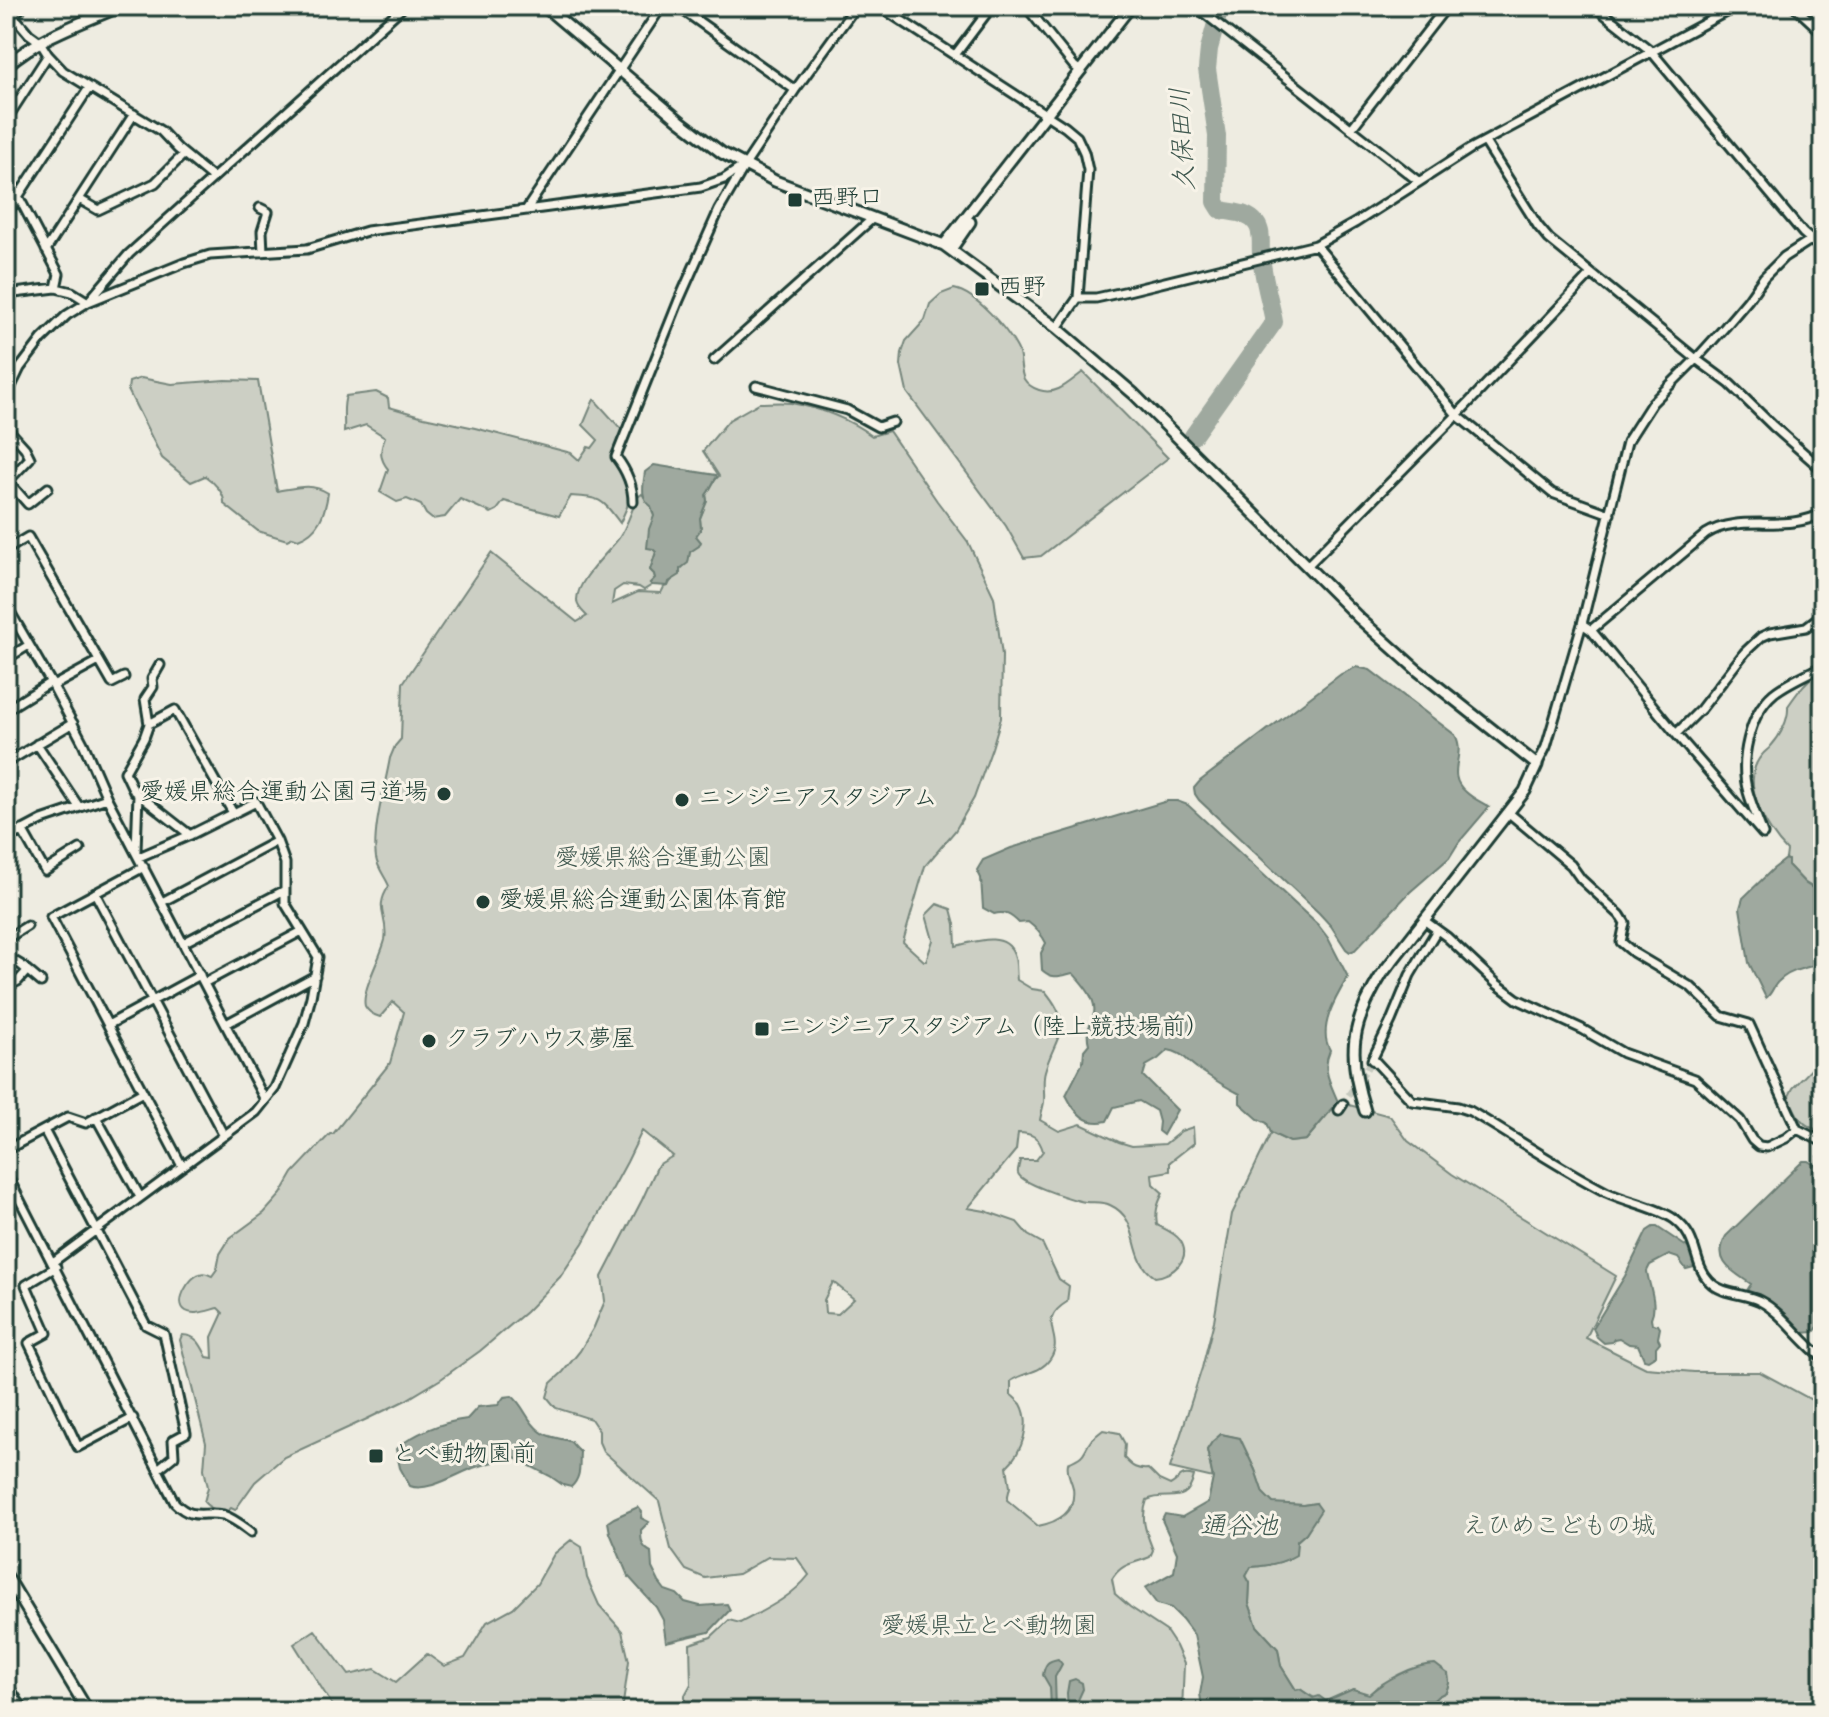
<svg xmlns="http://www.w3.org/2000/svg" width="1829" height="1717" viewBox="0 0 1829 1717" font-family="'Gochi Hand','Klee One',sans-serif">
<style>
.green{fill:#cccfc4;stroke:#76867c;stroke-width:2;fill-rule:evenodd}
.water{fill:#9fa99f;stroke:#6c7e74;stroke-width:2}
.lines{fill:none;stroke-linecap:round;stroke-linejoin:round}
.river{stroke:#9fa99f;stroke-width:18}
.minor-tunnel{stroke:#c5c9be;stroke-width:7;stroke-dasharray:7 3.5;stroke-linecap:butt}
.minor-casing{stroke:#1f3d34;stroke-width:13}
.tertiary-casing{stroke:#1f3d34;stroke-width:15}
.minor{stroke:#f7f3e8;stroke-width:7}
.tertiary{stroke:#f7f3e8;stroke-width:9}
.poi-dot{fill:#1f3d34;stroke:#f7f3e8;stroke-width:3}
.labels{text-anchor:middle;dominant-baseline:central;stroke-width:6;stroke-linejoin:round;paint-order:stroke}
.poi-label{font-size:24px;fill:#1f3d34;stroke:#f7f3e8;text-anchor:start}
.park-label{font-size:24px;fill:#425a51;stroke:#f7f3e8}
.water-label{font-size:26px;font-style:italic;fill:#3f584f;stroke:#f7f3e8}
</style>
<rect width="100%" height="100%" fill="#eeece1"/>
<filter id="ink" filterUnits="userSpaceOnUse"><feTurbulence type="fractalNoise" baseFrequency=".0125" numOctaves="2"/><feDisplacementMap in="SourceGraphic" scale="16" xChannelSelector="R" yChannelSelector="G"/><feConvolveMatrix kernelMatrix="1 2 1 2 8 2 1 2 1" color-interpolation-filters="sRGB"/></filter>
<g filter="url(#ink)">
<path class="green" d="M954 289C976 293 1007 329 1017 348 1022 357 1019 369 1024 379 1027 384 1033 388 1039 390 1057 396 1069 382 1083 372L1168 458 1041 556 1024 558 1006 526 907 392 901 365 902 353 906 341 925 320 930 304 941 294Z
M141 378 172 384 225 380 258 381 277 491C294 488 312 482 328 493 325 513 319 532 298 539L293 537 287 540 258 531 224 504C225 493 214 482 205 476L191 482 162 458 128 390 129 382Z
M376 392 388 398 389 407 424 417 475 428 571 453 579 460 588 447 592 448 598 440 583 425 594 399 622 430 613 455C618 471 630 481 631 499L628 501 627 507 620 523C601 498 602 498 571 496L559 516 504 501 497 510 491 513 460 499 445 517 432 519 426 514 421 505 407 499 397 502 380 492 388 469C379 458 380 450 385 437L366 425 344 432C345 419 342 407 346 396Z
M759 403C769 403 781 402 791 403 819 408 849 419 872 436L889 431 937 501 968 542 994 597 1002 655 1001 718 992 748 974 798 955 831 925 866 903 942 924 961H926L933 940 926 915 937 904 951 909 955 924 956 946C974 942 1005 930 1014 954 1017 961 1016 973 1017 980L1032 989 1045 991C1075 1027 1056 1034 1045 1071 1042 1081 1045 1092 1044 1102 1043 1108 1041 1114 1040 1120L1059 1131 1081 1124 1119 1142 1132 1146 1165 1144 1181 1131 1193 1127 1194 1143 1170 1162V1171L1152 1174 1153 1184 1163 1193C1157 1205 1155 1212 1157 1225 1165 1229 1175 1233 1180 1240 1193 1259 1172 1276 1155 1277 1126 1258 1143 1220 1110 1205 1100 1200 1090 1204 1080 1201 1068 1198 1020 1183 1018 1173 1017 1170 1020 1163 1020 1160H1036L1043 1151C1039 1137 1032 1133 1018 1133L1016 1150 968 1208 985 1211 1017 1222 1028 1235 1042 1243 1059 1279 1069 1286 1067 1302C1034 1322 1066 1336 1050 1359 1041 1373 1024 1372 1011 1381V1395C1012 1395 1020 1403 1021 1404 1032 1424 1022 1452 1007 1466L1010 1487 1007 1500 1038 1526C1059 1522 1076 1512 1073 1488 1071 1478 1066 1474 1068 1463 1088 1454 1081 1454 1092 1439 1093 1438 1103 1430 1103 1430L1119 1433 1125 1444 1124 1458C1132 1467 1137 1470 1148 1469L1159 1480 1170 1485C1181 1479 1179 1472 1194 1476 1187 1508 1167 1490 1147 1500 1140 1519 1146 1532 1153 1550L1150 1557C1134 1564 1122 1562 1112 1579L1115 1594 1130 1607 1166 1631 1176 1646 1184 1664 1182 1711H685V1695L691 1684 690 1644 711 1637 729 1620 740 1623C766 1609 791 1598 809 1575L797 1558 768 1557 738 1574 705 1578 686 1570 671 1549 659 1501 603 1451 599 1442V1431L591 1419 556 1408 547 1397 551 1383 563 1372 580 1351 594 1327 605 1301 602 1277 642 1200 658 1165 673 1156 642 1131 627 1162 583 1243 560 1277 526 1312 480 1351 441 1379 406 1400 367 1419 284 1457 255 1482 235 1510 231 1508 228 1511C218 1511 211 1510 204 1502L208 1487 204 1469 206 1443 180 1340 182 1335C197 1335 201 1345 207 1357L213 1358 212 1337 223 1313 218 1308C209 1310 194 1316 186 1311 173 1303 189 1277 200 1274 205 1272 207 1274 212 1276L217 1269 220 1254 230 1238 264 1213 281 1194 293 1173 330 1134H333L390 1063 404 1012 393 1002 380 1017C373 1015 368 1012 365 1006 361 991 381 957 385 940 389 916 373 910 389 886 385 876 378 869 376 858 372 829 385 787 390 758L395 746 401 739 403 683 491 553 577 622 587 616C583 612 577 607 577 601 576 581 608 553 619 538 626 528 630 515 635 503V499L642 494 651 506 654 516 653 549 656 552 650 570 654 574 655 578 650 583 652 585 644 590 639 587 623 585 614 591 612 604 638 592 661 593 664 587 668 586C673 574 688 566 690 552 699 544 694 541 697 533L701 529 700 518 707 501 706 494C711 489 712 482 719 476L703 451 729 420ZM833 1282 854 1299 838 1314 825 1313 824 1300Z
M1823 670V895L1818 890 1805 883 1788 865V860L1786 859 1787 851C1767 831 1738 782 1762 755 1766 750 1767 751 1771 746 1780 736 1789 720 1788 706 1797 693 1808 677 1823 670Z
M1823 1057V1131C1802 1128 1796 1115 1789 1096L1793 1088Z
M1338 1102 1390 1116 1408 1141 1452 1174 1616 1276 1586 1338 1646 1368 1694 1372H1760L1823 1406V1711H1422L1438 1696 1446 1692 1449 1683 1448 1674 1377 1687 1369 1695 1353 1689C1326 1702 1326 1707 1300 1689L1296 1690 1281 1666 1278 1649 1257 1626 1249 1603 1250 1583 1246 1576 1251 1567C1266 1566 1283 1563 1295 1555L1297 1541 1306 1533 1316 1503 1303 1505 1273 1504 1263 1494 1255 1470 1239 1438 1221 1434 1212 1443 1207 1450 1213 1478 1170 1468 1202 1368 1214 1321 1232 1214 1271 1133 1290 1142 1306 1140Z
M571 1540 582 1547 587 1578 599 1605 622 1631 629 1661 622 1711H336L294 1644 315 1630 349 1675 375 1669 396 1682 427 1654 444 1666 465 1658 487 1622 513 1608 537 1584 554 1554Z"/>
<path class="water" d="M654 465 716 475 717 477C712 483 711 489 706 495L707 501 700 518 701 529 696 536 701 542 699 546 690 552 688 563 680 569V575L669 582 668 586 652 585 650 583 655 578 654 574 650 570 656 552 653 549 647 548 649 529 654 516 651 506C640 498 643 486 645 472Z
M1356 667 1370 670 1455 735C1467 755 1444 774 1466 792 1472 798 1481 802 1489 807L1459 842 1449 858 1410 892 1355 950 1350 952 1346 949 1331 926 1319 913 1199 800 1195 794 1194 788 1200 781 1341 674Z
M1167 801H1177L1188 805 1318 925 1328 938 1348 977C1336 997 1317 1028 1330 1050 1321 1070 1331 1084 1338 1102L1306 1140 1290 1142 1271 1133 1267 1123 1258 1119 1240 1103V1094C1226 1087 1213 1079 1200 1070 1188 1063 1183 1052 1168 1050L1158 1059 1146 1066 1143 1076 1177 1110 1163 1135 1158 1131 1159 1122 1156 1111 1139 1101 1114 1107 1107 1121C1086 1126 1075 1113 1066 1095L1083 1062 1084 1050 1089 1044C1085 1030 1091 1025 1094 1013 1097 999 1082 983 1073 973 1060 976 1053 980 1042 970L1041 953 1046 943C1041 933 1036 928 1028 922L1019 923C1011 915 1005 911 994 914L983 908 981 878 977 870 983 860 1011 848Z
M1786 859 1788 860V865C1794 871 1800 878 1806 884 1812 888 1818 890 1823 895V964C1806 967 1784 971 1774 987 1772 991 1770 995 1766 998L1749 963 1740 908 1743 898 1773 869Z
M1803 1161H1808L1816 1166 1817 1183 1823 1198V1321L1814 1332 1802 1333 1764 1299 1747 1293 1746 1292 1751 1284C1732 1271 1712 1262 1726 1236Z
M1653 1227H1657L1690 1249 1694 1267 1686 1269 1678 1258 1669 1255 1650 1265 1647 1271C1649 1287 1658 1303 1651 1318L1652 1324 1658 1325 1660 1328 1658 1338 1660 1342 1656 1347V1355L1648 1360 1644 1359 1638 1345 1629 1344 1619 1338 1614 1339 1612 1342 1604 1343 1597 1337 1593 1328 1625 1276 1647 1231Z
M512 1396C524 1405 527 1422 540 1431 549 1439 561 1437 571 1442 571 1443 579 1451 580 1452 579 1465 582 1477 571 1487L563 1485 550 1476 513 1457C500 1460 488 1463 476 1467 458 1473 428 1493 410 1486L400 1468 396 1449C414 1433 443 1422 467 1419L478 1407 498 1405 504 1397Z
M1221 1434 1240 1438 1255 1470 1263 1493 1273 1503 1303 1505 1316 1503 1321 1510 1306 1533 1297 1541 1296 1555C1283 1563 1266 1566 1251 1567L1246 1576 1250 1583 1249 1603 1257 1626 1278 1649 1281 1666 1296 1690 1300 1689 1313 1698 1319 1696 1326 1701 1353 1689 1369 1694C1384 1681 1414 1664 1435 1664L1448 1674 1449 1683 1446 1692 1438 1696 1422 1711H1205L1202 1706 1200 1694 1203 1677 1194 1635 1182 1619 1171 1608 1157 1604 1145 1588 1174 1572 1177 1553 1162 1520 1165 1514 1182 1517 1208 1502 1213 1478 1207 1450 1212 1442Z
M638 1507 642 1512 641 1518 649 1522 641 1530C641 1540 641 1547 651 1552L652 1568 659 1582 665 1590 677 1594 685 1602 700 1606 727 1604 730 1610 709 1632 666 1642 663 1620 656 1607 628 1576 610 1533 608 1522 614 1518Z
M1058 1659 1062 1664 1055 1677 1056 1711H1053L1051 1707 1050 1687 1043 1675C1045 1664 1047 1661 1058 1659Z
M1075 1679 1082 1683 1083 1689 1078 1700 1086 1708 1083 1711 1068 1710 1067 1693 1069 1681Z"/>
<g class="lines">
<path class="river" d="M1217 19 1219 6
M1193 436 1274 322C1270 299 1262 276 1261 253 1260 243 1263 232 1256 223 1247 212 1234 213 1221 210L1216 202 1217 136 1207 69 1209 49 1215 27"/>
<path class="minor-tunnel" d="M1343 1104 1370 1063"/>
<g class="minor-casing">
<path id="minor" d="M677 6 795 90
M879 6 1065 127 1077 137 1084 152 1088 170 1078 298 1057 328
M1195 6 1418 181
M1594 6 1651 51 1803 233 1817 245 1823 256
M1794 6 1823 33
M6 7 29 34 40 42 48 55 63 71 161 131 178 149 212 177
M1029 10 1074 66 1081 71
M6 22 23 6
M955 55 992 6
M6 120 48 55
M1351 129 1447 6
M1485 142 1538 226 1549 239 1696 359 1730 384 1773 426 1823 470
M6 173 59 274 56 288 72 292 88 302 129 254 404 6
M79 199 98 210 155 183 184 154
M260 208 268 212 262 231 263 252
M526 210 662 6
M6 215 89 88
M1316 245 1457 415 1552 493 1610 514
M46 250 134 114
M6 294 56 288
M1078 298H1096L1128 291 1316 245 1355 223 1470 149 1737 6
M714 360 872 219
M756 386 847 410 878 427 893 422
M6 397 20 368 42 339 67 315 88 302 184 263 210 255 307 249 367 231 701 187 724 179 745 165
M6 427 25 448 30 458 8 481
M6 479 28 504 48 488
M633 502C633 485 626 470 616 457L679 300 719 210 745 165 795 90 856 6
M6 550 28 537 112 683 124 677
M1307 566 1457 415 1591 274
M6 605 53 686 83 743 107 798 265 1100
M1582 624 1591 630 1676 734 1763 834C1758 820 1752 806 1748 792 1739 762 1749 714 1774 693 1788 682 1807 674 1823 666
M1591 630 1706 534C1740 512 1784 534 1823 513
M6 659 29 645
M160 665 152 679 153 687 145 699 149 724 144 738 125 772 134 791 190 835
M53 686 99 661
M6 710 51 682
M149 724 175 710 233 813
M1676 734 1701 709 1745 652 1761 637 1770 633 1806 627 1823 614
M37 744 79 807
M6 763 73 723
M1537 765 1546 747 1582 624 1627 442 1652 403 1696 359 1725 327 1748 300 1764 277 1784 257 1823 232
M1509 813 1571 865 1581 879 1620 915 1625 923 1621 942 1634 953 1691 987 1721 1016 1749 1024 1797 1129 1823 1142
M22 830 45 871 80 849
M6 839 42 820 107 798
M136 851 138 794
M144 867 51 917 182 1166
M95 893 224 1136
M162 902 277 841
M1425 921 1447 937 1497 984 1517 999 1582 1029 1623 1053 1695 1079 1740 1120 1752 1140 1759 1146 1767 1147 1786 1138 1797 1129
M6 939 27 926
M183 943 285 890
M6 956 21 965 41 982
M204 983 302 931
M6 987 18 981 27 971
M226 1024 315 976
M108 1025 200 975
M1373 1059 1412 1101 1458 1107 1470 1111C1516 1138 1559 1168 1606 1192 1627 1202 1657 1207 1674 1219 1700 1238 1692 1263 1709 1281 1722 1295 1744 1293 1760 1301 1783 1313 1801 1342 1823 1358
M1372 1060 1391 1021 1410 975 1437 930
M1339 1110 1343 1104
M96 1117 140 1197
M44 1130 146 1325 164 1334 186 1433 173 1440 174 1456 158 1469
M6 1150 68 1117 86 1123 143 1092
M1823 1159 1822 1168 1823 1175
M6 1173 175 1503C193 1521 202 1511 223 1515 233 1518 243 1526 251 1532
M53 1262 256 1112 275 1088 304 1023 311 997 318 957 285 903V863L277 841 256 802 190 835 139 857
M56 1267 26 1285 47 1333 29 1343 78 1447 133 1418
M6 1690 12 1692 24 1711"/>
</g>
<g class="tertiary-casing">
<path id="tertiary" d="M544 6 680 121 722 153 775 181 944 245 1057 328 1134 394 1360 619 1417 670 1537 765 1525 791 1382 974C1350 1025 1347 1055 1365 1111
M6 66C39 37 81 23 121 6
M944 245 1131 6
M952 248 970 222
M6 1575 88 1711"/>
</g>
<use href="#minor" class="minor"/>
<use href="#tertiary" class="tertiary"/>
</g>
</g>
<g class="poi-dot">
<rect x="787" y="192" width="16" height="16" rx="4"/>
<rect x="974" y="281" width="16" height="16" rx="4"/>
<circle cx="444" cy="794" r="8"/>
<circle cx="682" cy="800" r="8"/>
<circle cx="483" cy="902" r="8"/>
<rect x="754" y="1021" width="16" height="16" rx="4"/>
<circle cx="429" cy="1041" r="8"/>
<rect x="368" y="1448" width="16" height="16" rx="4"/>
</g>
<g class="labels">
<g class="poi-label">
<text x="811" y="200">西野口</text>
<text x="998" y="289">西野</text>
<text x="428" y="794" text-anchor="end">愛媛県総合運動公園弓道場</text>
<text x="698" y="800">ニンジニアスタジアム</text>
<text x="499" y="902">愛媛県総合運動公園体育館</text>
<text x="778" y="1029">ニンジニアスタジアム（陸上競技場前）</text>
<text x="445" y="1041">クラブハウス夢屋</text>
<text x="392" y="1456">とべ動物園前</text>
</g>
<g class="park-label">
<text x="663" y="860">愛媛県総合運動公園</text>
<text x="1559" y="1528">えひめこどもの城</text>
<text x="989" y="1628">愛媛県立とべ動物園</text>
</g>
<g class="water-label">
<text transform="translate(1186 139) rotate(-93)">久保田川</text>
<text x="1239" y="1529">通谷池</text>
</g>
</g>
<rect width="1829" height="1717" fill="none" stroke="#f7f3e8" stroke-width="32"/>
<rect x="16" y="16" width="1797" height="1685" fill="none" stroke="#1f3d34" stroke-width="3" filter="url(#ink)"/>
</svg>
